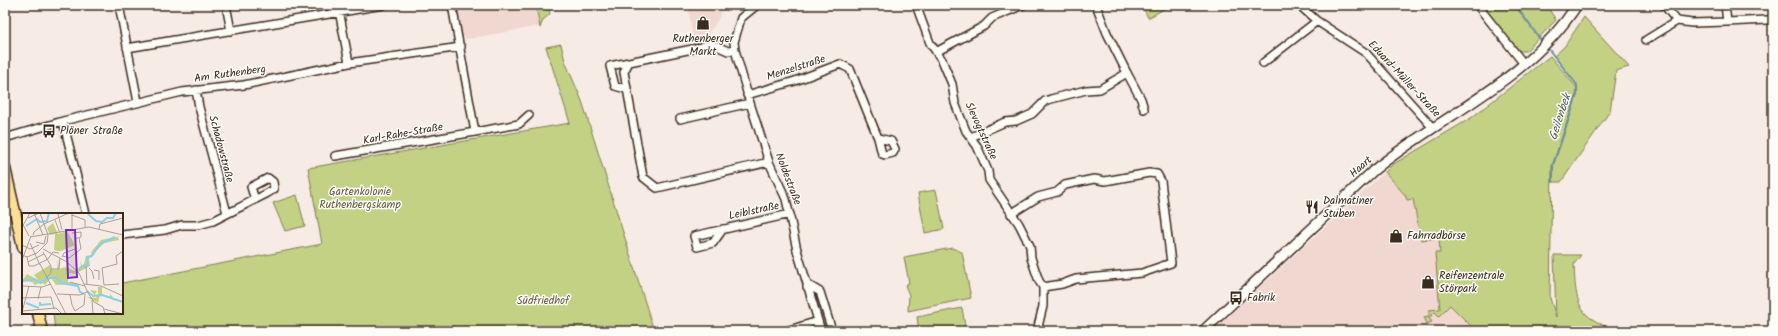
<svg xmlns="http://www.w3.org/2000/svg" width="1778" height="336" viewBox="0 0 1778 336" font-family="Kalam,sans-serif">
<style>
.built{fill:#f0d7cf}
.green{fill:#c3d185;stroke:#7f7e52}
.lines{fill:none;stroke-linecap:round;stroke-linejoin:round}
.stream{stroke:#6a8e99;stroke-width:2}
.minor-casing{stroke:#3b2a1e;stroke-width:10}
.secondary-casing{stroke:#3b2a1e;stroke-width:12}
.primary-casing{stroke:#3b2a1e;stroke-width:13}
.minor{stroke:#fdfcf7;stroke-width:7}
.secondary{stroke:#fdfcf7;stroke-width:9}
.primary{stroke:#fbdf96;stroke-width:10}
.labels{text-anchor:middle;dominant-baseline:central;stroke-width:3;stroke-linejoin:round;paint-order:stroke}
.poi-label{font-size:11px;fill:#3b2a1e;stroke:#fdfcf7;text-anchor:start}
.street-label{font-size:11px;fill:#3b2a1e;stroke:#fdfcf7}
.park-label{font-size:11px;fill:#645c3d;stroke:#fdfcf7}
.water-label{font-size:12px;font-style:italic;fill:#535c5c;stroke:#fdfcf7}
.inset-river{fill:none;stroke:#8ad0eb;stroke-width:2}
.inset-road{fill:none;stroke:#ac9e95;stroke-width:1}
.view{fill:#7b2cbf;fill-opacity:0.15;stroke:#7b2cbf;stroke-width:2}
.inset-edge{fill:none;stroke:#3b2a1e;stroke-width:2}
</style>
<rect width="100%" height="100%" fill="#f7ebe5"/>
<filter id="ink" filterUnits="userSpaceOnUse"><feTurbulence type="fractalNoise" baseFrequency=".025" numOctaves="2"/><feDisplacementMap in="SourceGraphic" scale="8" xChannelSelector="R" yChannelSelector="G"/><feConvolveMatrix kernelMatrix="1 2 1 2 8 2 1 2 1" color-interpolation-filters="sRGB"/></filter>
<g filter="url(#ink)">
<path class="built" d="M455 5H535L540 26 467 39 461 35Z
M688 5H721L720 15 714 26 707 33 693 40Z
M1385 172 1405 195 1407 200 1413 199 1421 239 1439 238 1443 297 1476 331H1212Z"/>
<path class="green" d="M536 5H548L550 14 543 20 540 28Z
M1142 5H1171L1148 18Z
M1481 5H1546L1556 20 1526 51H1519Z
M1584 17 1629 67 1616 71 1610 111 1561 182H1553V165L1577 95V85L1554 56 1564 47Z
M561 44 565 61 582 101 654 331H55L53 313H122V283L322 244 308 168 570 123 546 47Z
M1550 56 1577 88 1576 96 1552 166 1550 298 1556 317 1554 255H1581L1574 264C1575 280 1574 302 1587 315 1594 321 1605 326 1614 331H1476L1450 305 1439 316 1435 312 1429 318 1432 322 1427 324 1424 317 1429 316V310L1440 309 1435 253H1440L1439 238 1421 240 1413 199 1407 200 1405 195 1385 172 1392 165 1471 118Z
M936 190 944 229 925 233 918 193Z
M297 195 305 226 285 231 273 203Z
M952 248 962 252 971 298 908 311 909 295 905 285 909 283 904 257Z
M962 308 966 331H919L917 317Z"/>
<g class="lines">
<path class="stream" d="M1515 5 1543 43
M1546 46 1577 85V95L1553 165V182"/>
<g class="minor-casing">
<path id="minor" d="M119 5 138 102
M226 5 231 31
M338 5 349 63
M452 5 475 132 519 124 529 115
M757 5 741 18 734 42 735 50 750 103 769 162 786 199 797 250 821 331
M916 5 930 43 942 60 952 84 955 103 966 131 977 146 988 171 989 180 1019 224 1030 246 1031 258 1039 281 1043 287V306L1037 331
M1299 5 1317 21 1366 53 1433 128
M1477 5 1524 64
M1664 5 1677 21 1692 23 1727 22 1725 5
M1727 22 1767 20
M1646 40 1677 21
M127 48 383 5
M735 50 728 51 710 43 702 47 629 62 624 72 643 177 657 188 769 162
M936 52 984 26 992 18 1023 5
M1263 63 1317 21
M1127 73 1141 99 1144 109
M626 89 615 86 610 66 629 62
M196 90 199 107 227 213
M747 95 795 81 840 64 850 69 878 138 882 154 885 155 893 153 895 149 891 141 878 138
M680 119 750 103
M63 121 86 214
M971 137 1005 122 1016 121 1032 114 1045 101 1051 99 1086 90 1100 89 1127 73 1107 33 1096 5
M5 138 63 121 182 92 244 85 349 63 461 47
M335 156 475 132
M1011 214 1038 197 1057 192 1065 185 1094 179 1105 181 1149 173 1157 174 1161 181 1171 263 1142 273 1076 279 1062 284 1043 287
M723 229 713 243 697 247 694 236 790 214
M122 235 165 230 182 225H198L213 221 266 194 274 189 273 182 268 178 251 187 255 200
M807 287 810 286 820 292 832 331
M786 331 818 321"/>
</g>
<g class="secondary-casing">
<path id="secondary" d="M1203 331 1374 170C1443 114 1527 82 1577 5"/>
</g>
<g class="primary-casing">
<path id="primary" d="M5 168 23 247
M38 313 42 331"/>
</g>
<use href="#minor" class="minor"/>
<use href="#secondary" class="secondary"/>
<use href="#primary" class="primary"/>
</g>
</g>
<defs>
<g id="shop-bare" transform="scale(1.08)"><path d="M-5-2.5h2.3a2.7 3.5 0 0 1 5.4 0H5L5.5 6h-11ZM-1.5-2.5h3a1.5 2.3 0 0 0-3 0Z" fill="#3b2a1e" stroke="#fdfcf7" stroke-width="2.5" paint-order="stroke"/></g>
<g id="bus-bare" transform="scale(1.08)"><path d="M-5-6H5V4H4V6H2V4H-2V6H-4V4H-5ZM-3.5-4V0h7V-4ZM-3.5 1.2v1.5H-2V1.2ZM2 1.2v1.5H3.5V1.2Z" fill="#3b2a1e" stroke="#fdfcf7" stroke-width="2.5" paint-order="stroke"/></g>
<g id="restaurant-bare" transform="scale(1.08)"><path d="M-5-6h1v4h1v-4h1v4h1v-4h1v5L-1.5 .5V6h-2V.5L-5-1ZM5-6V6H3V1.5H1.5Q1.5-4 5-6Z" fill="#3b2a1e" stroke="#fdfcf7" stroke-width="2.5" paint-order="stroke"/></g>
</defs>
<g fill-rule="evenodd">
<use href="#shop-bare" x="703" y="23"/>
<use href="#bus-bare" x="49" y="131"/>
<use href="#restaurant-bare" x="1312" y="207"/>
<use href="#shop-bare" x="1396" y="236"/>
<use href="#shop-bare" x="1428" y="282"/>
<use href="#bus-bare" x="1236" y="298"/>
</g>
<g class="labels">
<g class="poi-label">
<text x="703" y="39" text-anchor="middle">Ruthenberger<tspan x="703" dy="13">Markt</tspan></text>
<text x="60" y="131">Plöner Straße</text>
<text x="1323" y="201">Dalmatiner<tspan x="1323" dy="13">Stuben</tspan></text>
<text x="1407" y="236">Fahrradbörse</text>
<text x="1439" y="276">Reifenzentrale<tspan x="1439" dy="13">Störpark</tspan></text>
<text x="1247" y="298">Fabrik</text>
</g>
<g class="street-label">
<text transform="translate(796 68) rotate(-18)">Menzelstraße</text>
<text transform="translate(230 74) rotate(-8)">Am Ruthenberg</text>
<text transform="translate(1404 79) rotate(47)">Eduard-Müller-Straße</text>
<text transform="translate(981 131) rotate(65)">Slevogtstraße</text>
<text transform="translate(403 134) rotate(-10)">Karl-Rahe-Straße</text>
<text transform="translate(221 149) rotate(75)">Schadowstraße</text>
<text transform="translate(1361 167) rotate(-42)">Haart</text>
<text transform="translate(788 179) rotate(69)">Noldestraße</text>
<text transform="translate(754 211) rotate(-12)">Leiblstraße</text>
</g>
<g class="park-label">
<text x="360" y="192">Gartenkolonie<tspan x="360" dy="13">Ruthenbergskamp</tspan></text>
<text x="543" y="301">Südfriedhof</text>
</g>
<g class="water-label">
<text transform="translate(1560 117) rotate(-72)">Geilenbek</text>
</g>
</g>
<g transform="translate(22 213)">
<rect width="101" height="101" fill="#f7ebe5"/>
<path d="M31 10 36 21 45 18 53 32 39 38H35L32 37 33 21 28 22 25 15ZM99 23 96 24 97 27 82 30 67 45 68 53 53 61 47 60 46 69 55 71 57 74 48 71 34 72 29 65 23 72 20 69 13 72 10 69 0 68 5 61 16 67 12 62 28 52 29 56 35 57 36 46 37 56 43 54 53 58 59 53 58 48 60 52 62 51 64 43 69 42 70 38 79 27ZM76 74H80V81L88 84V81L91 84 88 85 94 88 81 82H78L76 90 65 84 75 85 68 77 75 78 73 81 76 83Z" fill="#c3d185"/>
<path class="inset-river" d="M66 1 74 8 80 9 85 5H91L94 0M4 13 15 6 18 9 25 8 27 0M58 55 66 51 65 45 70 43 78 31 93 24M0 68 12 66 19 70 26 65H35L39 70 56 73 58 79 62 81M65 78 71 83 80 82 101 89M18 89V92L29 91M4 90 17 95"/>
<path class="inset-road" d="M12 0 21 22M33 0 36 1 40 17M50 0V16M50 2 63 7V14M6 5 17 0M33 7 38 20M0 10 7 23M0 14 8 0M77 16 78 11 101 5M50 20 59 19V24L52 26M11 22 12 19 22 11 47 0M8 24 67 14 101 22M14 29 22 31 24 23M8 30 18 52M0 32 8 36 17 32M21 36 45 49 57 60 66 80 72 89 81 94 83 101M21 39 29 53V60L25 64M0 42 5 44 15 40 25 30 26 22 18 0M41 43 47 45 59 36 57 25M5 44 7 53H12L26 46 31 39 37 40M40 44 42 40 53 36 55 40M0 47 9 23M6 49 22 41M18 51 44 101M64 53 65 72M67 55 70 58 72 66M29 56H37L38 45M72 57 77 58V67M48 69 63 73M62 71 79 73 101 83M82 72 80 55 95 51 94 43 101 38M82 72 97 71M0 73 20 74 29 71M35 81 58 82 65 79M48 82 50 92 53 98M0 85 29 84 32 96M16 86 19 74M70 87 71 101M82 96 101 101M0 98 34 95 40 101M53 98 62 92 63 81M0 99 7 73"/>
<path class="view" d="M44 17H53L55 64 46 65Z"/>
<rect width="101" height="101" class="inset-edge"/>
</g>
<rect width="1778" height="336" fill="none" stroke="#fdfcf7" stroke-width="20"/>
<rect x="10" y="10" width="1758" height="316" fill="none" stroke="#3b2a1e" stroke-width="1.5" filter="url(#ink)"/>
</svg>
